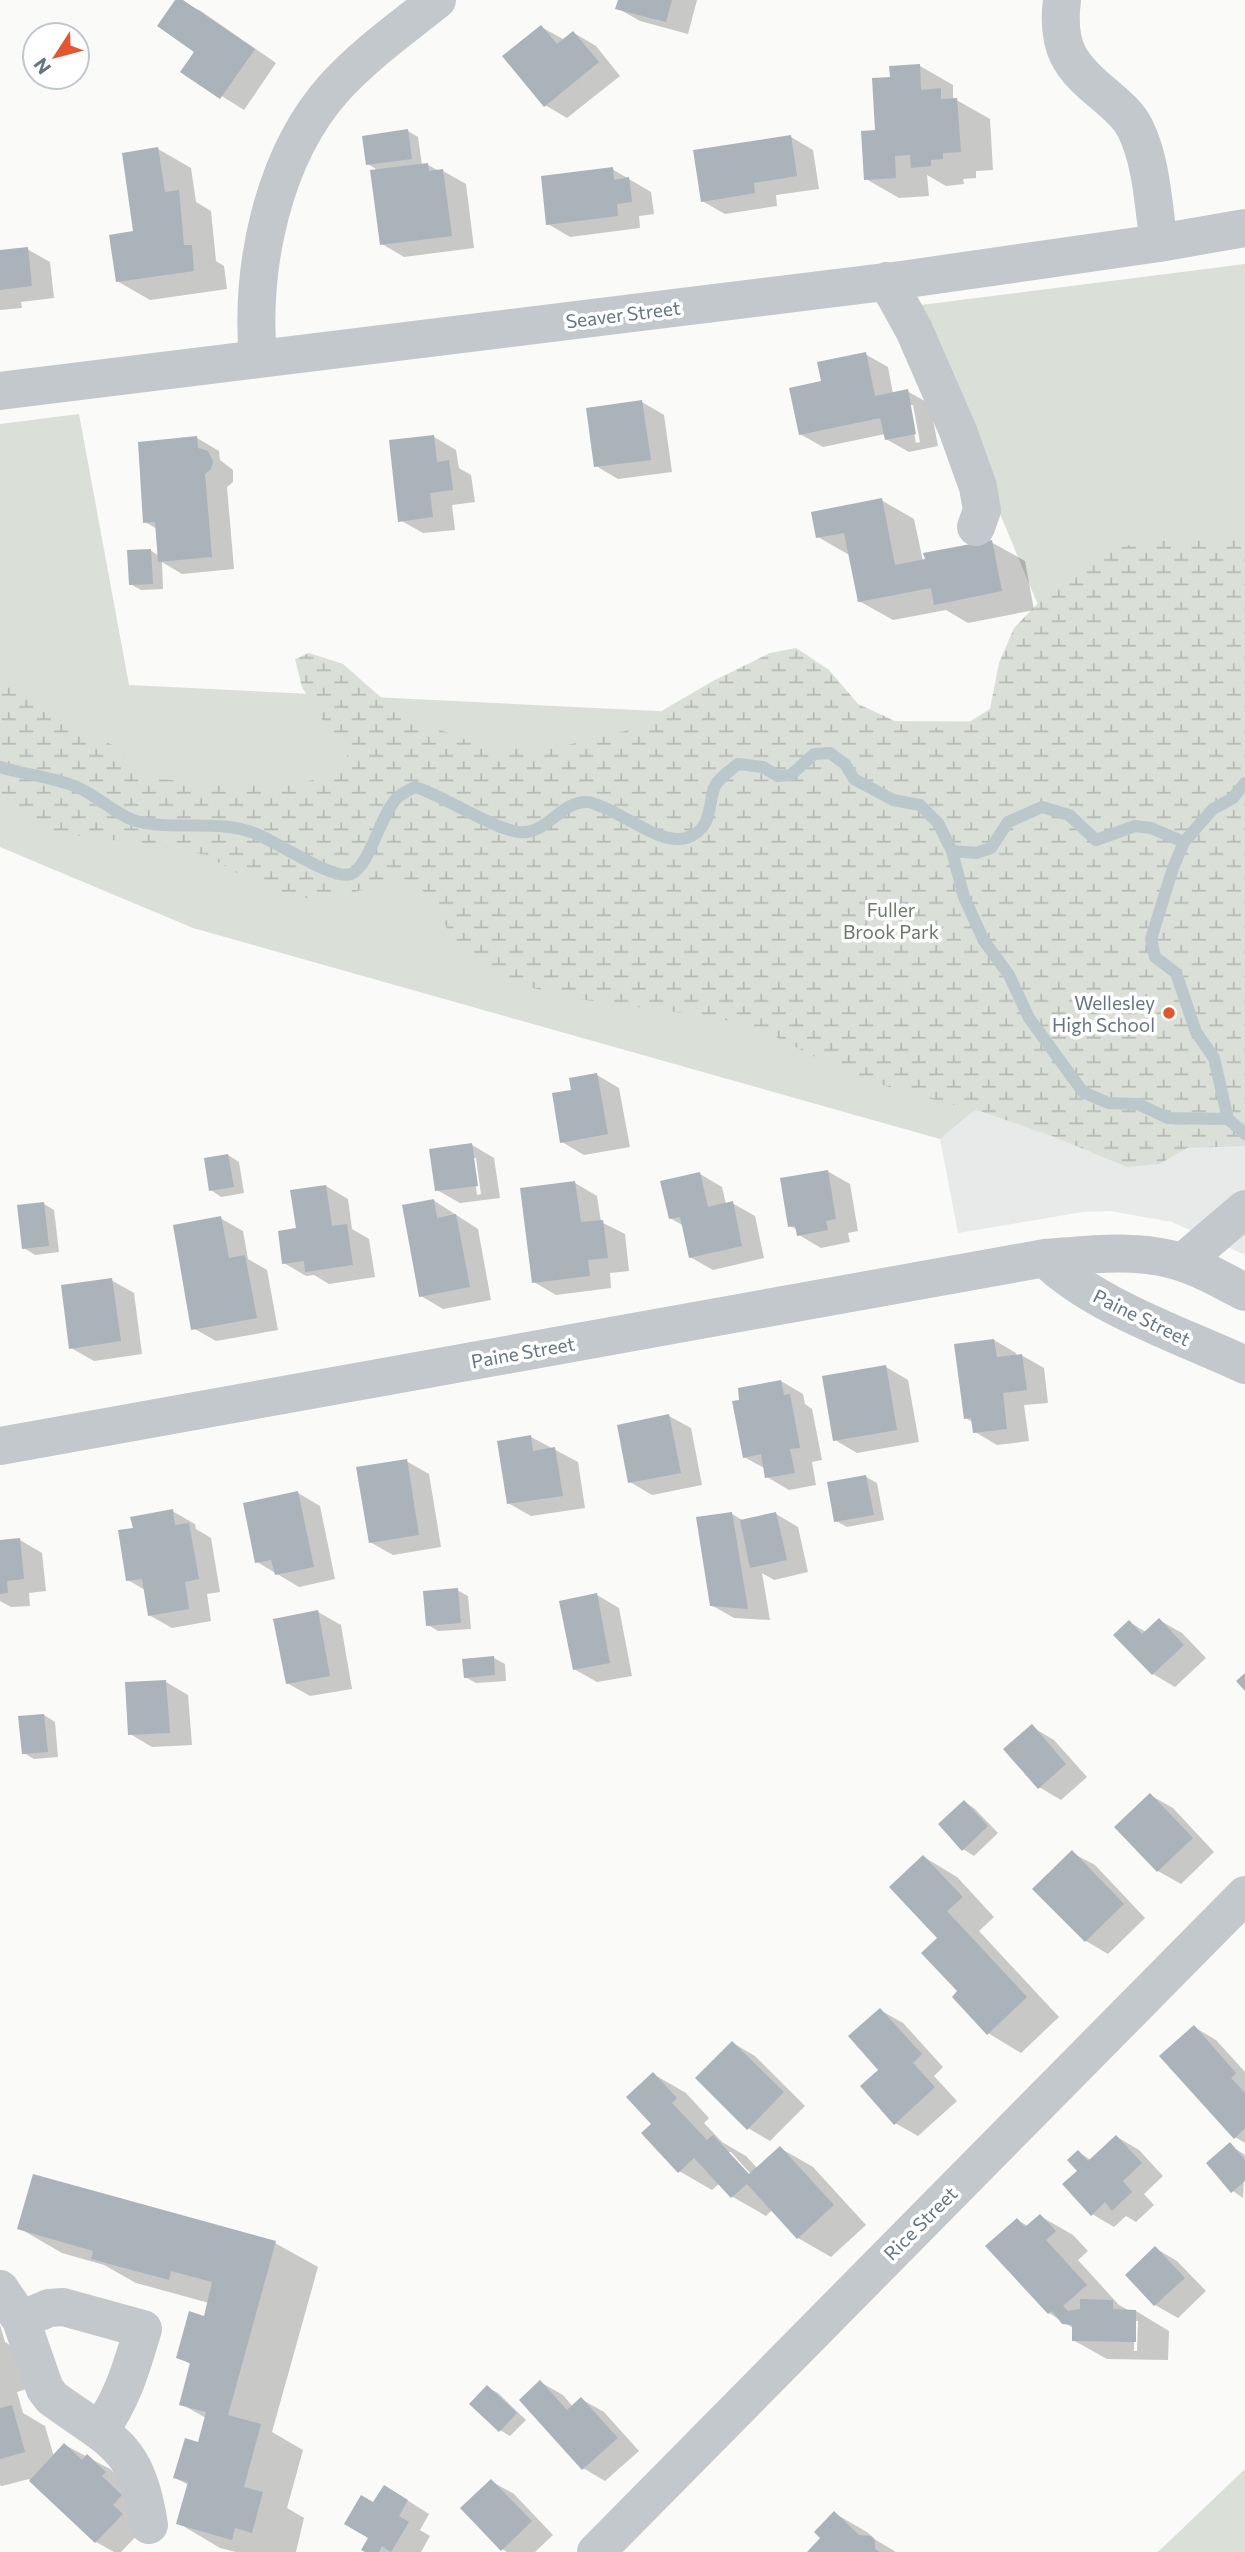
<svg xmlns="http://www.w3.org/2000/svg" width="1245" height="2552" viewBox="0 0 1245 2552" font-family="Commissioner,sans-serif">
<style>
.built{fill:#e8e9e9}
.green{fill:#dadfd7}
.wetland{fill:url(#wetland-marsh)}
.shadow{fill:#0003;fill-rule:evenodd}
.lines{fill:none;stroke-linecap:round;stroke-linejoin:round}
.stream{stroke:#bbc7cb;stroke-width:12}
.building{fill:#aab3b9}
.minor{stroke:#c3c8cc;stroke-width:38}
.poi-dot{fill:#e4572e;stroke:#fff;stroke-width:2.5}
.labels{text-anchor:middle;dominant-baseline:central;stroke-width:7;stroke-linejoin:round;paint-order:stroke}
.street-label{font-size:19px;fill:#657683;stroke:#fff}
.park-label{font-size:19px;fill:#687a64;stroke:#fff}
.poi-label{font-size:19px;fill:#657683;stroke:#fff;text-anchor:end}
</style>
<defs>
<pattern id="wetland-marsh" width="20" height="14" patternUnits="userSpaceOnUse" patternTransform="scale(1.75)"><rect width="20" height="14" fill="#dadfd7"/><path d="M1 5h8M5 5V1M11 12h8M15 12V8" fill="none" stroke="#b4b9b4"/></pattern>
</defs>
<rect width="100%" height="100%" fill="#fafaf8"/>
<path class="built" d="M1245 886V1255L1172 1222 1110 1211 1083 1212 958 1233 940 1139Z"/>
<path class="green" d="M1245 264V886L940 1139 193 928 0 847V424L79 414 129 685 858 721 1087 722 913 306Z
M1245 2469V2552H1157L1160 2550Z"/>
<path class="wetland" d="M1245 537V1146L1187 1148 1159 1164 1127 1167 1057 1138 986 1113 911 1094 849 1074 768 1033 719 1018 570 998 501 979 473 965 451 939 436 900 406 879 350 893 299 899 249 880 206 855 161 846 48 832 0 798V681L23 688 61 716 112 745 147 778 229 785 299 784 344 771 348 751 325 724 302 687 295 659 309 653 343 664 384 700 420 722 487 748H555L629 730 713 681 770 653 796 648 829 670 858 704 895 721 934 728 969 722 990 709 999 663 1014 628 1044 597 1097 553 1147 541H1198Z"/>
<path class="shadow" d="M177 0 201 11 276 63 244 110 182 71 196 51Z
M620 0H697L688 34 640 21 617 8Z
M541 27 565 40 574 33 596 46 620 76 567 118 545 105Z
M920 66 953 85V98L990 119 993 170 976 171V178L963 179 964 184 946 186 927 175 929 196 899 198 866 179 892 79Z
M408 131 418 137 422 165H428L439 171H443L466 184 474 248 404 257 382 244 379 171 368 164Z
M791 137 813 150 819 189 776 195 777 206 725 214 702 201Z
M158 149 191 168 196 202 211 211 216 261 224 266 227 289 150 300 117 281 135 233Z
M612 169 651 192 654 214 639 216 640 228 570 237 548 224Z
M27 249 50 262 54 298 21 302 22 308 0 310V252Z
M865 354 888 367 893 394 907 391 930 404 938 446 909 452 886 439 885 434 823 447 800 434 824 382ZM909 405H913L920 442 916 443Z
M642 402 664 415 672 472 618 479 596 466Z
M434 437 456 450 459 468 471 475 475 502 452 505 455 530 423 533 400 520Z
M197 438 219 451 220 460 233 470V482L227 487 234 569 182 574 162 562 163 589 141 590 130 584 150 550 159 556 157 529 145 522Z
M881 500 914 519 923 561 991 542 1025 561 1034 610 968 623 946 610 893 620 859 601 851 556 818 537Z
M597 1075 619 1088 630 1147 584 1155 562 1142 573 1091Z
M472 1145 494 1158 500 1198 460 1203 437 1190ZM472 1158H476L481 1194 477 1195Z
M228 1155 239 1162 244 1193 221 1197 211 1190Z
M827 1171 850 1184 858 1231 848 1233 850 1242 821 1248 799 1235 798 1230 790 1226Z
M700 1174 722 1187 726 1204 732 1203 755 1216 764 1258 713 1270 690 1257 684 1226 670 1218Z
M575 1183 597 1196 601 1222 625 1234 629 1271 610 1273 611 1288 556 1295 534 1282Z
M326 1186 348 1199 352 1229 369 1239 375 1277 329 1284 314 1275 306 1276 284 1263 298 1230Z
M433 1200 478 1229 491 1300 443 1309 421 1296Z
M44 1204 54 1210 59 1252 35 1255 24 1248Z
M220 1218 243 1231 248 1259 267 1270 278 1330 216 1341 193 1328Z
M111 1280 134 1293 142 1354 94 1361 71 1348Z
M994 1340 1016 1353 1017 1356 1021 1355 1044 1368 1048 1403 1024 1405 1029 1441 997 1445 975 1432 973 1422 965 1418Z
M886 1367 908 1380 919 1442 857 1453 835 1440Z
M781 1381 803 1394 805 1404 812 1409 822 1460 812 1462 816 1485 789 1490 767 1477 764 1468 744 1457Z
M669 1416 691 1428 702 1485 652 1495 630 1482Z
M531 1437 578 1462 585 1508 531 1516 508 1503Z
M406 1461 429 1474 441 1547 393 1555 370 1542Z
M866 1477 877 1483 884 1520 847 1527 836 1521Z
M298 1493 320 1506 335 1579 299 1587 257 1562Z
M172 1511 195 1524 196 1529 211 1538 220 1592 207 1594 211 1621 172 1628 149 1615 145 1590 128 1580 135 1529Z
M732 1514 744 1521 776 1514 798 1527 808 1572 774 1580 762 1573 770 1620 734 1618 711 1605Z
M20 1540 42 1553 46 1591 29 1593 30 1606 11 1607 0 1601V1542Z
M457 1590 468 1596 471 1629 438 1631 428 1625Z
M597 1595 619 1608 632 1676 597 1682 574 1669Z
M318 1612 341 1625 352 1689 310 1696 287 1683Z
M1159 1620 1182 1633 1206 1658 1175 1687 1153 1674 1129 1622 1146 1632Z
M494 1658 505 1664 506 1681 476 1683 465 1677Z
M166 1682 188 1695 192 1745 152 1747 130 1734Z
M44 1715 55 1722 58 1757 34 1759 24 1753Z
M1032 1727 1054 1740 1087 1777 1061 1800 1039 1787Z
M1150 1795 1173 1808 1214 1852 1181 1884 1158 1871Z
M965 1802 975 1809 998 1833 974 1856 963 1849Z
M1072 1853 1095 1865 1145 1918 1108 1954 1086 1941Z
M924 1857 957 1877 994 1917 979 1931 1059 2017 1021 2053 988 2033 959 1991 939 1939Z
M880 2010 903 2023 943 2067 934 2076 957 2101 918 2136 895 2123 881 2070Z
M1194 2027 1216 2040 1245 2072V2143L1235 2137Z
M733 2043 755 2056 805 2106 770 2141 748 2128Z
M653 2074 686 2093 709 2118 704 2123 722 2142 746 2156 757 2168 780 2148 813 2167 866 2225 831 2257 798 2238 772 2210 766 2216 733 2197 720 2183 712 2190 679 2171 653 2124ZM726 2152H731L756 2180 753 2182Z
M1117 2137 1139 2150 1163 2176 1144 2194 1154 2205 1136 2222 1126 2216 1114 2227 1092 2214 1080 2171 1078 2152 1091 2160Z
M1230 2145 1245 2155 1243 2198 1233 2191Z
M1040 2216 1073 2235 1088 2251 1078 2260 1119 2305 1130 2311H1136L1169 2331 1168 2360 1107 2359 1073 2340V2328L1049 2313 1017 2220 1028 2226ZM1134 2321H1138L1137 2351H1134Z
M19 2228 275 2243 318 2267 272 2432 303 2450 287 2508 304 2518 296 2552H236L220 2548 178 2523 189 2485 175 2478 199 2444 206 2418 181 2404 192 2365 178 2357 205 2318 209 2303 136 2283 104 2265 62 2253Z
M1155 2248 1177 2261 1206 2291 1178 2318 1155 2305 1127 2275Z
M0 2325 5 2342 15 2348 27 2389 17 2392 23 2413 45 2426 54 2457 65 2445 110 2469 127 2485 144 2528 121 2552H114L96 2542 29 2479 2 2486 0 2485Z
M540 2382 563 2395 573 2407 581 2399 604 2412 639 2451 605 2481 583 2468Z
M487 2387 498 2393 526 2420 510 2436 500 2430Z
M491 2481 514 2494 553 2535 535 2552H507L502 2549Z
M407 2500 429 2514 420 2530 430 2536 421 2552H368L374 2505Z
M834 2513 867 2532 876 2540 896 2552H809L822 2538Z"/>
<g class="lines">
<path class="stream" d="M0 767C26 775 52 777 77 787 96 795 114 813 133 820 171 832 215 818 254 833 275 840 332 881 351 874 370 866 380 815 397 798 402 793 409 790 415 787 444 795 502 836 527 832 550 829 562 801 588 802 592 802 599 806 603 807 626 816 662 845 686 838 714 829 707 805 715 786 719 778 731 770 738 764L763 767 778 776 791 775 814 754 830 753 845 764 854 779 893 800 920 805 938 823 952 851 964 897 984 941 1009 975 1029 1018 1083 1092 1108 1103 1138 1104 1168 1118 1228 1119 1245 1134
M1184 842 1173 868 1151 939 1155 957 1176 973 1196 1032 1214 1058 1228 1119
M952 851 976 853 991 848 1008 822 1042 807 1069 815 1096 840 1135 826 1151 828 1184 842 1213 809 1233 798 1245 783"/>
</g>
<path class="building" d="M175 0H183L255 49 220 99 180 72 194 52 157 26Z
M618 0H672L666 22 615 9Z
M541 25 557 44 573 31 599 62 544 107 502 56Z
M920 64 921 90 941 88V99L957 98 961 152 943 153V159L931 160V166L911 168 910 155 895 156 896 178 864 180 861 131 875 130 872 78 890 77 889 66Z
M408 129 412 159 366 165 362 136Z
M791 135 797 176 754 183 755 193 701 202 693 150Z
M158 147 165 192 179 190 184 245H192L194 271 116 282 109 235 133 231 122 153Z
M428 163 429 171 443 169 452 236 380 245 370 170Z
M613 167 614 180 629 177 632 202 617 204 618 216 546 225 541 176Z
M28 247 32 286 0 290V250Z
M866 352 875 396 908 389 916 434 885 440 880 418 799 435 789 388 821 381 817 362Z
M642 400 651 460 594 467 586 408Z
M434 435 437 462 449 460 453 490 430 493 433 517 398 522 389 440Z
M197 436 198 448 208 451 213 461 211 469 205 474 212 557 158 562 155 522 143 523 138 442Z
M882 498 895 565 925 559 923 553 992 540 1002 591 934 605 931 588 858 602 844 533 816 538 811 512Z
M151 549 153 584 129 585 127 550Z
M597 1073 608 1134 560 1143 552 1093 571 1090 569 1078Z
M472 1143 478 1186 435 1191 429 1149Z
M228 1154 234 1187 209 1191 204 1158Z
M828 1170 836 1219 826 1221 828 1230 797 1236 795 1226 788 1227 780 1178Z
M700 1172 708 1207 733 1201 742 1246 689 1258 680 1217 669 1219 660 1181Z
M575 1181 581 1222 603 1220 608 1258 588 1260 590 1276 532 1283 520 1188Z
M326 1185 332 1226 347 1224 353 1265 305 1272 304 1261 282 1264 278 1231 296 1228 290 1190Z
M434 1199 437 1218 456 1214 470 1287 419 1297 402 1205Z
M44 1202 49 1246 22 1249 17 1205Z
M221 1216 229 1258 245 1255 257 1318 191 1330 173 1225Z
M112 1278 121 1341 69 1349 61 1285Z
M994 1339 997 1357 1022 1354 1027 1390 1003 1393 1007 1429 973 1433 971 1418 964 1419 954 1344Z
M886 1365 897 1430 833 1441 822 1376Z
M781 1380 784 1395 790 1394 800 1448 790 1449 795 1473 765 1478 761 1454 743 1458 732 1401 739 1400 738 1388Z
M669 1414 681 1473 628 1483 617 1425Z
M531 1435 533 1451 555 1447 563 1496 507 1504 497 1441Z
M407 1459 419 1535 369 1543 356 1467Z
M866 1475 874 1515 834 1522 827 1482Z
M298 1491 314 1567 275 1575 271 1560 255 1563 243 1503Z
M173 1509 175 1525 189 1523 199 1579 185 1582 189 1609 148 1616 142 1579 126 1581 118 1530 133 1528 130 1517Z
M732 1512 748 1609 710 1606 696 1517Z
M776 1512 787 1560 750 1568 740 1520Z
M20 1538 24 1579 7 1581 8 1593 0 1594V1540Z
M458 1588 461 1623 426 1626 423 1591Z
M597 1593 610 1663 573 1670 559 1601Z
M318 1610 330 1676 286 1684 273 1619Z
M1159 1618 1184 1645 1152 1675 1113 1635 1129 1620 1142 1634Z
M494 1656 495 1675 464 1678 462 1659Z
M1245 1673V1691L1236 1681Z
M166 1680 170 1733 128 1735 125 1682Z
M44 1714 48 1752 22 1754 18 1716Z
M1032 1724 1066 1764 1038 1789 1003 1749Z
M1150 1793 1193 1838 1157 1872 1114 1827Z
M964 1800 988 1826 962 1851 938 1824Z
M1072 1850 1124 1904 1085 1942 1032 1889Z
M923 1855 963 1897 947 1911 1027 1997 987 2035 952 1997 957 1991 921 1953 937 1938 889 1887Z
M880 2008 922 2054 913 2063 935 2087 894 2125 860 2086 878 2070 848 2036Z
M1194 2025 1236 2073 1231 2078 1245 2093V2128L1234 2139 1159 2056Z
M732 2041 784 2092 747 2130 695 2078Z
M653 2072 677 2098 672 2103 707 2140 713 2135 749 2174 780 2146 834 2205 797 2239 747 2184 731 2198 694 2158 678 2173 641 2133 651 2124 626 2097Z
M1116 2135 1142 2163 1123 2181 1132 2192 1112 2211 1105 2202 1091 2216 1062 2184 1077 2171 1067 2160 1078 2150 1088 2161Z
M1230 2142 1245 2160V2181L1231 2193 1206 2163Z
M33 2174 276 2241 228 2415 261 2424 244 2487 263 2492 252 2533 235 2528 232 2540 176 2524 188 2482 173 2478 185 2438 198 2442 206 2412 179 2405 190 2363 176 2358 189 2311 204 2316 212 2282 171 2271 169 2280 91 2259 93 2251 17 2229Z
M1040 2214 1056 2231 1046 2240 1087 2285 1063 2306 1068 2311 1080 2309V2299L1113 2300V2309L1136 2310V2342L1072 2341V2325L1062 2324 1052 2311 1048 2314 985 2246 1017 2218 1025 2227Z
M1155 2246 1185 2278 1154 2306 1125 2275Z
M540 2380 567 2410 581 2397 618 2438 582 2470 519 2400Z
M487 2385 517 2413 499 2432 469 2404Z
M12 2405 25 2452 0 2459V2408Z
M64 2443 82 2460 87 2454 106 2472 102 2476 122 2495 113 2505 123 2514 95 2543 29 2481Z
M491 2479 532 2521 501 2551 460 2508Z
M384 2485 408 2500 399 2516 409 2522 391 2552 382 2546 379 2552H365L361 2550 368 2538 344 2524 361 2495 373 2502Z
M834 2511 859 2535 871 2536 875 2541V2549L880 2552H807L820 2538 814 2532Z"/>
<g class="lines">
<path class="minor" d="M1062 0C1056 48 1070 67 1106 96 1117 106 1128 114 1135 128 1152 162 1153 205 1159 243
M887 281 914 330 958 431 978 487 982 510 976 527
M258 359C250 268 272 157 335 87 365 54 402 28 437 0
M0 391 901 280 1159 243 1245 228
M1045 1258C1093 1306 1183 1336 1245 1365
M1183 1262 1245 1209
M0 1446 1045 1258C1086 1255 1130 1249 1170 1259 1196 1265 1221 1280 1245 1292
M0 2289 21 2320 45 2389 52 2398C112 2442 137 2444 149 2525
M21 2320 49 2308 63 2307 143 2329C132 2365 123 2399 100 2430
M596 2552 1245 1895"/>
</g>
<circle class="poi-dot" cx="1169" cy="1013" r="7"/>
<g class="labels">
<g class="street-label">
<text transform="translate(623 314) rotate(-7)">Seaver Street</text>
<text transform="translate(1142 1317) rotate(26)">Paine Street</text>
<text transform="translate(523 1352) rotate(-10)">Paine Street</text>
<text transform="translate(920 2223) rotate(-45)">Rice Street</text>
</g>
<g class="park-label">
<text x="891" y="909">Fuller<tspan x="891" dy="22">Brook Park</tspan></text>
</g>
<g class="poi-label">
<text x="1155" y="1002">Wellesley<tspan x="1155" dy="22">High School</tspan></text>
</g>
</g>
<g transform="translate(56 56) rotate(234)"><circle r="33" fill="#ffffff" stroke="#c1c8cd" stroke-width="2"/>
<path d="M0-5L12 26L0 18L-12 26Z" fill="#e4572e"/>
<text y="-10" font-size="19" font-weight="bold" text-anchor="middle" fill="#657683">N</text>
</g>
</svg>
